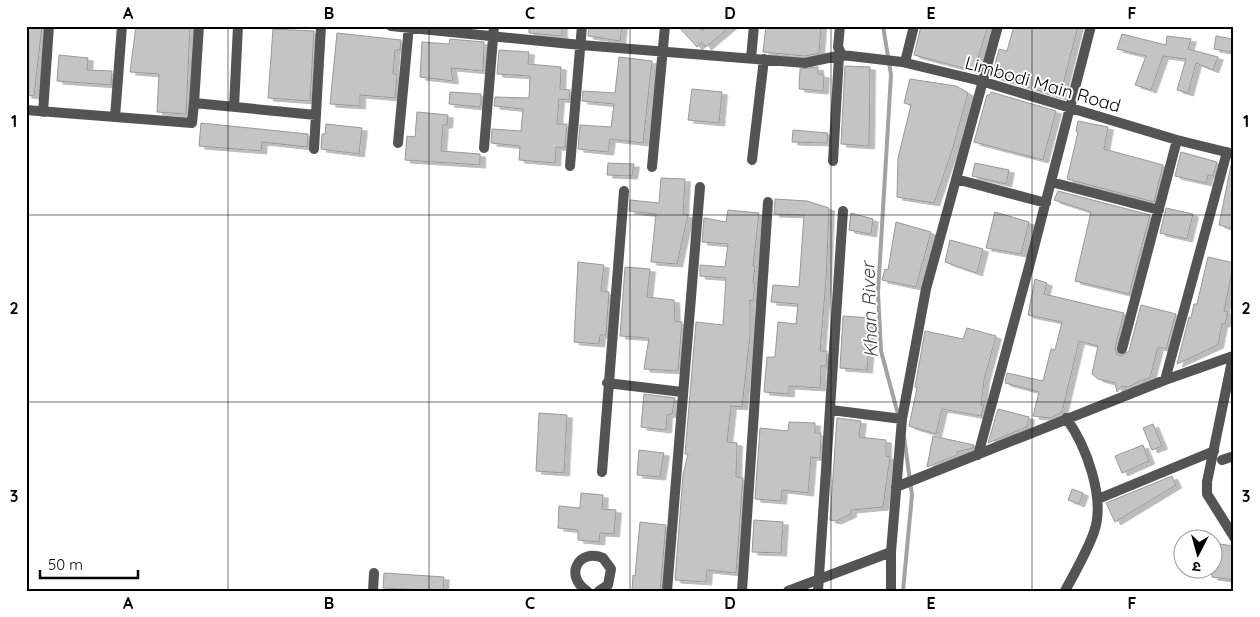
<svg xmlns="http://www.w3.org/2000/svg" width="1260" height="617" viewBox="0 0 1260 617" font-family="Quicksand,'Noto Sans Devanagari',sans-serif">
<style>
.lines{fill:none;stroke-linecap:round;stroke-linejoin:round}
.stream{stroke:#a2a2a2;stroke-width:4}
.building{fill:#c4c4c4;stroke:#989898;filter:url(#shadow)}
.street{stroke:#545454;stroke-width:10}
.grid{fill:none;stroke:#000;stroke-width:1;stroke-opacity:0.55}
.labels{text-anchor:middle;dominant-baseline:central;stroke-width:4;stroke-linejoin:round;paint-order:stroke}
.street-label{font-size:18px;fill:#000;stroke:#fff}
.water-label{font-size:19px;font-style:italic;fill:#434343;stroke:#fff}
.neatline{fill:none;stroke:#000;stroke-width:2}
.grid-label{font-size:16px;text-anchor:middle;font-weight:bold;fill:#000}
</style>
<defs>
<filter id="shadow"><feDropShadow dx="5.5" dy="3" stdDeviation="0" flood-color="#0004"/></filter>
</defs>
<rect width="100%" height="100%" fill="#fff"/>
<g class="lines">
<path class="stream" d="M883 26 891 75 878 293 881 351 899 418
M903 591 912 495 904 437"/>
</g>
<path class="building" d="M26 26H42L34 96 26 95Z
M136 26H190L186 114 157 112 159 74 130 72Z
M529 26H562V36L529 33Z
M589 26H622L620 41 588 36Z
M678 26H698L702 31 708 26H731L706 47 702 42 697 47Z
M766 26H821L819 53 805 56 763 52Z
M921 26H988L974 71 914 55Z
M1014 26H1078L1060 97 992 76 999 49 1007 51Z
M273 29 314 31 310 101 268 98Z
M337 33 401 40 400 50H395L393 74H397L395 98 360 95V106L330 104Z
M1122 34 1166 45 1167 36 1191 39 1188 49 1218 57 1213 70 1196 63 1188 93 1177 90 1186 59 1163 56 1151 90 1135 85 1146 56 1117 49Z
M1216 36 1233 39 1231 52 1214 49Z
M450 39 484 42 483 71 451 68 453 81 420 77 422 42 449 44Z
M499 50 529 52 528 64 561 67 560 89 570 90 569 100 559 99 557 124H567L565 148 556 147 555 163 519 160 520 146 491 143 492 129 521 131 523 109 494 106 495 97 529 98 530 76 497 74Z
M59 55 88 58 87 70 112 71 111 85 57 81Z
M619 57 652 61 643 143 610 139 608 152 578 149 580 125 611 127 614 104 582 101 583 91 615 93Z
M845 66 870 67 869 146 841 144Z
M818 67V74L824 75 823 91 799 89 800 69Z
M910 79 956 86 968 93 952 151 934 203 897 197 898 158 911 105 904 103Z
M692 89 722 92 719 123 688 120Z
M450 92 481 94V104L479 107 449 104Z
M991 92 1056 111 1043 160 974 142 987 95H990Z
M417 112 448 115 447 125H443L441 151 480 154V165L405 160 407 136 415 137Z
M1078 121 1108 127 1104 149 1163 165 1154 202 1067 179 1078 132 1076 131Z
M201 123 308 134 307 147 262 142 261 151 199 146Z
M326 124 362 128 359 154 321 149 322 134H325Z
M793 130 828 133 827 143 792 142Z
M1181 152 1217 162 1213 176 1208 175 1206 183 1175 176Z
M608 163 634 164 632 176 607 175Z
M975 163 1009 170 1006 184 972 176Z
M1231 165H1234V229L1219 225Z
M661 178 685 179 683 214 688 215 677 264 651 262 656 214 629 211 630 200 659 203Z
M1058 191 1150 215 1129 294 1075 281 1091 212 1054 200Z
M775 199 807 201 829 208 826 280 820 351H827L826 366H821L820 388 789 386V394L764 392 767 357H775L778 322 796 324 798 304 771 302 773 285 799 287 804 215 774 214Z
M1166 208 1193 214 1187 239 1160 233Z
M728 210 759 213 753 266H755L753 283 755 284 753 301 750 300V336L742 407 731 406 727 442 737 443 736 477 743 478 736 573 707 570 706 582 675 580 683 475 688 454H685L696 322 723 325 726 278 700 276V265L725 267 728 244 702 242 704 218 726 222Z
M995 212 1029 222 1021 254 986 248Z
M851 213 873 219 871 234 849 230Z
M896 222 931 232 916 287 882 280 885 269 888 270Z
M950 240 983 249 977 273 945 262Z
M1208 257 1234 263 1224 311 1228 312 1225 324H1222L1218 345 1177 364 1189 317 1191 318 1194 304H1197Z
M578 262 604 265 601 291 609 292 606 335H600L599 344 574 342Z
M625 267 650 269 647 297 674 300 675 321 682 322 678 371 644 369 649 338 620 336Z
M1035 279 1047 283 1044 294 1124 313 1115 348 1117 354 1121 356 1129 351 1141 305 1176 314 1166 349 1158 347 1150 378 1139 381 1129 387 1122 386 1117 392 1115 383 1098 379 1092 374 1098 346 1079 341 1062 412 1051 418 1033 416 1039 392 1005 383 1007 373 1043 381 1051 349 1055 350 1062 322 1028 315Z
M843 316 871 318 867 370 840 368Z
M967 328 996 336 984 380 981 405H984L981 416 942 409 936 434 909 426 917 388 915 387 925 331 963 339Z
M644 394 675 398 672 414 667 415 666 430 641 427Z
M998 409 1029 417 1027 427 988 443Z
M539 413 567 415 564 473 536 471Z
M837 418 861 421 859 437 886 440V456L890 457 883 507 851 510V514L836 521 830 520Z
M789 422 815 423V433H821L820 458 811 457 808 493 782 490 781 501 755 499 760 428 788 431Z
M1153 424 1162 446 1152 450 1143 428Z
M933 436 974 445 973 448 957 452V455L927 467Z
M1143 445 1149 461 1122 473 1115 456Z
M639 450 664 453 660 477 637 475Z
M1172 476 1176 485 1115 522 1106 503Z
M1072 489 1083 493 1079 504 1068 500Z
M581 493 603 495 602 509 616 510 614 534 600 533 599 542 578 540V530L558 528 559 506 580 508Z
M754 520 783 522 781 553 752 552Z
M640 522 666 525 660 591H632L633 575 635 576Z
M1212 543 1234 546V580L1212 577Z
M384 573 444 577 443 591 383 588Z"/>
<g class="lines">
<path class="street" d="M391 26 581 45 805 63 842 55
M840 26 838 47 842 55
M842 55 902 62 981 81 1177 140 1234 154
M751 58 754 26
M905 62 914 26
M194 103 199 26
M234 107 238 26
M26 110 192 123 194 103 316 115
M43 112 49 26
M115 117 122 26
M398 143 409 26
M484 148 494 26
M314 149 321 26
M752 160 764 59
M833 161 839 56
M570 166 582 26
M652 167 665 26
M956 179 1046 203
M1051 182 1159 210
M1122 349 1177 140
M1165 380 1227 152
M607 383 682 392
M831 410 902 419
M978 455 1030 263 1091 26
M1222 460 1234 456
M602 472 624 191
M896 487 1165 380 1233 356 1207 482V494L1234 537
M1098 499 1214 451
M373 591 374 573
M587 591C564 576 578 548 603 558L611 569 608 585 599 591
M667 591 700 187
M742 591 768 202
M788 591 891 552 902 419 926 289 998 26
M818 591 843 211
M891 591V552
M1065 591C1075 572 1087 552 1094 532 1106 499 1086 445 1066 418"/>
</g>
<path class="grid" d="M228 26V591M429 26V591M630 26V591M831 26V591M1032 26V591M26 215H1234M26 402H1234"/>
<g class="labels">
<g class="street-label">
<text transform="translate(1043 84) rotate(16)">Limbodi Main Road</text>
</g>
<g class="water-label">
<text transform="translate(869 310) rotate(-92)">Khan River</text>
</g>
</g>
<rect width="1260" height="617" fill="none" stroke="#ffffff" stroke-width="55"/>
<g transform="translate(1198 554) rotate(186)"><circle r="24" fill="#ffffff" stroke="#999999"/>
<path d="M0-4L9 19L0 12L-9 19Z" fill="#000000"/>
<text y="-8" font-size="14" font-weight="bold" text-anchor="middle" fill="#000000">उ</text>
</g>
<path d="M40 570v8h98v-8" fill="none" stroke="#000000" stroke-width="2.5"/>
<text x="48" y="570" font-size="15" fill="#000000" stroke="#ffffff" stroke-width="4" paint-order="stroke">50 m</text>
<rect x="28" y="28" width="1204" height="562" class="neatline"/>
<g class="grid-label">
<text x="128" y="19">A</text>
<text x="329" y="19">B</text>
<text x="530" y="19">C</text>
<text x="730" y="19">D</text>
<text x="931" y="19">E</text>
<text x="1132" y="19">F</text>
<text x="14" y="127">1</text>
<text x="1246" y="127">1</text>
<text x="14" y="314">2</text>
<text x="1246" y="314">2</text>
<text x="14" y="502">3</text>
<text x="1246" y="502">3</text>
<text x="128" y="609">A</text>
<text x="329" y="609">B</text>
<text x="530" y="609">C</text>
<text x="730" y="609">D</text>
<text x="931" y="609">E</text>
<text x="1132" y="609">F</text>
</g>
</svg>
